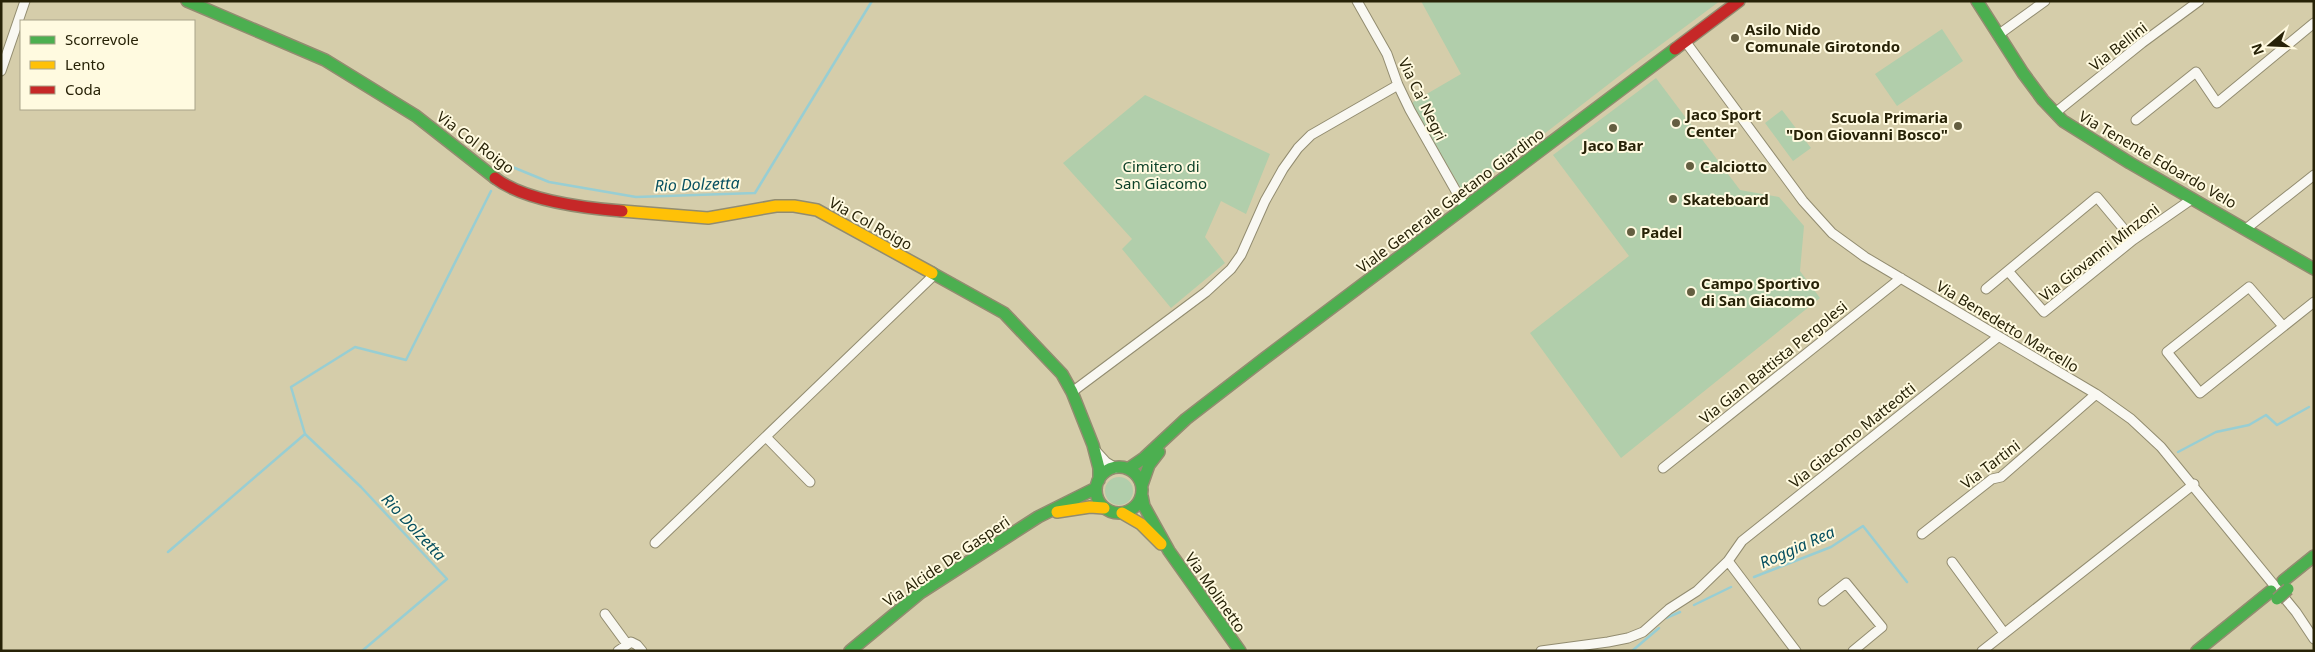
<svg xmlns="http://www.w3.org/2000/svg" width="2315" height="652" viewBox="0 0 2315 652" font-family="'Noto Sans',sans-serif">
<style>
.green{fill:#b1ceab}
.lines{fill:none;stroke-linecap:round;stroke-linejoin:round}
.stream{stroke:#98ced3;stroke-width:2.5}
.street-casing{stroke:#928c70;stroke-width:11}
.fast-casing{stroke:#928c70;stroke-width:14}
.slow-casing{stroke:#928c70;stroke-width:14}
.jam-casing{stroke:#928c70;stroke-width:14}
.street{stroke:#f9f8f2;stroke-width:9}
.fast{stroke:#4caf50;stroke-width:11}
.slow{stroke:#ffc107;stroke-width:11}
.jam{stroke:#c62828;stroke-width:11}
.fast-bridge-casing{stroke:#928c70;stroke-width:14;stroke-linecap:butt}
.fast-bridge{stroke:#4caf50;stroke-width:11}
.poi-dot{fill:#645e40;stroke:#fffae0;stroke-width:2}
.labels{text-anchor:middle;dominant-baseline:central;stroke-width:4;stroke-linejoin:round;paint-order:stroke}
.poi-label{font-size:15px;font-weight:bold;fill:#272207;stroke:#fffae0;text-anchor:start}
.street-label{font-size:15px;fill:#272207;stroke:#fffae0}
.park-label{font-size:15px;fill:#0d4128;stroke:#fffae0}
.water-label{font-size:16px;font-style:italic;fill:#075060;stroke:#fffae0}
</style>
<rect width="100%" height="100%" fill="#d5cdaa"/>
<path class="green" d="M1421 1H1720L1632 66 1469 192H1463L1412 105 1413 102 1461 74Z
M1942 29 1963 61 1897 106 1875 74Z
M1656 78 1740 190 1779 197 1804 226 1800 271 1820 298 1621 458 1530 333 1629 256 1553 155Z
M1145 95 1270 154 1246 214 1221 201 1205 237 1225 263 1171 308 1122 249 1132 239 1063 163Z
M1782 110 1811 148 1793 161 1765 123Z
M1105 491a14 14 0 1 1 28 0a14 14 0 1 1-28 0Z"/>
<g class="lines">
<path class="stream" d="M510 166 549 182 636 197 755 193 872 1
M305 434 361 487 447 579 362 651
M2178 452 2216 432 2249 425 2266 415 2277 425 2309 407
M168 552 305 434 291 387 355 347 406 360 491 191
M1754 577 1831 547 1863 526 1907 582
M1694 605 1731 587
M1666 618 1680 612
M1632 651 1659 628"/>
<g class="street-casing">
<path id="street" d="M1357 1 1387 54 1398 85 1410 110 1465 207
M1998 35 2045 1
M1685 41 1803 201 1832 233 1865 257 2096 394 2131 419 2161 447 2296 612 2314 639
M1 71 25 1
M2055 113 2142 43 2199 1
M2136 120 2196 72 2217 103 2314 23
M2247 228 2314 175
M2008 271 2044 312 2133 240 2192 199
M1986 289 2097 197 2133 240
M2283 326 2249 287 2167 352 2200 393 2314 302
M1072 392 1206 292 1231 269 1241 255 1265 201 1283 169 1298 148 1311 135 1398 85
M766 437 810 482
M1095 450 1106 462 1116 468
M1663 468 1901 278
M1922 534 1992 479 2001 477 2096 394
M655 543 934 275
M1728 561 1796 651
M1952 562 2004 633
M1823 601 1846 583 1882 627 1853 651
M605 614 627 644
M618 651 631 642 637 645 642 651
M1541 651 1608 642 1628 638 1643 632 1669 609 1697 591 1728 561 1742 541 1998 337
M1982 651 2194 484"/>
</g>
<g class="fast-casing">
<path id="fast" d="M187 1 325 60 416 116 495 178
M1977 1 2023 73 2043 100 2063 121 2130 163 2314 269
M932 273 1004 313 1062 374 1072 392 1093 445 1099 468V480
M1096 490a23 23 0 1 1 46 0a23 23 0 1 1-46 0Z
M1128 469 1144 458 1186 419 1265 358 1675 49
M1142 485 1149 465 1159 452
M1142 496 1144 506 1169 551 1240 651
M2283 581 2314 556
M850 651 920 593 1038 517 1096 488
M2197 651 2271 591"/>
</g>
<g class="slow-casing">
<path id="slow" d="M622 211 708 218 776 206H794L817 210 932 273
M1057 512 1090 507 1104 508
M1122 513 1141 524 1161 544"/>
</g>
<g class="jam-casing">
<path id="jam" d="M1675 49 1739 1
M495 178C525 201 584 208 622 211"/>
</g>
<use href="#street" class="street"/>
<use href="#fast" class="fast"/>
<use href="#slow" class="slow"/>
<use href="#jam" class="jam"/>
<g class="fast-bridge-casing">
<path id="fast-bridge" d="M2277 599 2288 589"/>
</g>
<use href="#fast-bridge" class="fast-bridge"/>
</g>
<g class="poi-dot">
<circle cx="1735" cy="38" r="5"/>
<circle cx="1676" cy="123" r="5"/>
<circle cx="1958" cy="126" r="5"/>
<circle cx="1613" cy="128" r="5"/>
<circle cx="1690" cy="166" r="5"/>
<circle cx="1673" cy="199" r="5"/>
<circle cx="1631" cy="232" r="5"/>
<circle cx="1691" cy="292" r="5"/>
</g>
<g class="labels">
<g class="poi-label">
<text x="1745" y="29">Asilo Nido<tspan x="1745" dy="17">Comunale Girotondo</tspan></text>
<text x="1686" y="114">Jaco Sport<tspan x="1686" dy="17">Center</tspan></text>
<text x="1948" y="117" text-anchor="end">Scuola Primaria<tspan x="1948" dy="17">"Don Giovanni Bosco"</tspan></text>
<text x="1613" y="145" text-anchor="middle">Jaco Bar</text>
<text x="1700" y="166">Calciotto</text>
<text x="1683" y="199">Skateboard</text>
<text x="1641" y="232">Padel</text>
<text x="1701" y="283">Campo Sportivo<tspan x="1701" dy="17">di San Giacomo</tspan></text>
</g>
<g class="street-label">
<text transform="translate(2118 46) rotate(-38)">Via Bellini</text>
<text transform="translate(1423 99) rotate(64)">Via Ca' Negri</text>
<text transform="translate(476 142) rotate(37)">Via Col Roigo</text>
<text transform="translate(2158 159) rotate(30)">Via Tenente Edoardo Velo</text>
<text transform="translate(1450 200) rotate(-37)">Viale Generale Gaetano Giardino</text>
<text transform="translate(871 223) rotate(29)">Via Col Roigo</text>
<text transform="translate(2099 252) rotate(-38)">Via Giovanni Minzoni</text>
<text transform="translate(2008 326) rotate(31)">Via Benedetto Marcello</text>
<text transform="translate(1773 362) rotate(-39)">Via Gian Battista Pergolesi</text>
<text transform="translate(1852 435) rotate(-39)">Via Giacomo Matteotti</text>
<text transform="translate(1990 464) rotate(-37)">Via Tartini</text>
<text transform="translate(946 561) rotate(-34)">Via Alcide De Gasperi</text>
<text transform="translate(1216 592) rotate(55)">Via Molinetto</text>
</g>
<g class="park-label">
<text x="1161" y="166">Cimitero di<tspan x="1161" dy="17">San Giacomo</tspan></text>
</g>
<g class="water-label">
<text transform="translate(697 184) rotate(-2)">Rio Dolzetta</text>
<text transform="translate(414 527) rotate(47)">Rio Dolzetta</text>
<text transform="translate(1797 547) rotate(-24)">Roggia Rea</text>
</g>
</g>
<rect width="2315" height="652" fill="none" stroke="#272207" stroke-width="5"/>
<rect x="20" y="20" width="175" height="90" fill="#fffae0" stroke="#a9a489"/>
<rect x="30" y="36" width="25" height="8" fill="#4caf50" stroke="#a9a489"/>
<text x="65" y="45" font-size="15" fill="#272207">Scorrevole</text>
<rect x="30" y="61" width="25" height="8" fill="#ffc107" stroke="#a9a489"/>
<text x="65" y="70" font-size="15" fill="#272207">Lento</text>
<rect x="30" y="86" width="25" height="8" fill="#c62828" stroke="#a9a489"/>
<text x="65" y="95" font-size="15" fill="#272207">Coda</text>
<g transform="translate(2270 45) rotate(251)" stroke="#fffae0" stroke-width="4" paint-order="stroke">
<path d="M0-4L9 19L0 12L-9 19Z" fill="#272207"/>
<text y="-8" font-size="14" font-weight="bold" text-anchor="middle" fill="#272207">N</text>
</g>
</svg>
